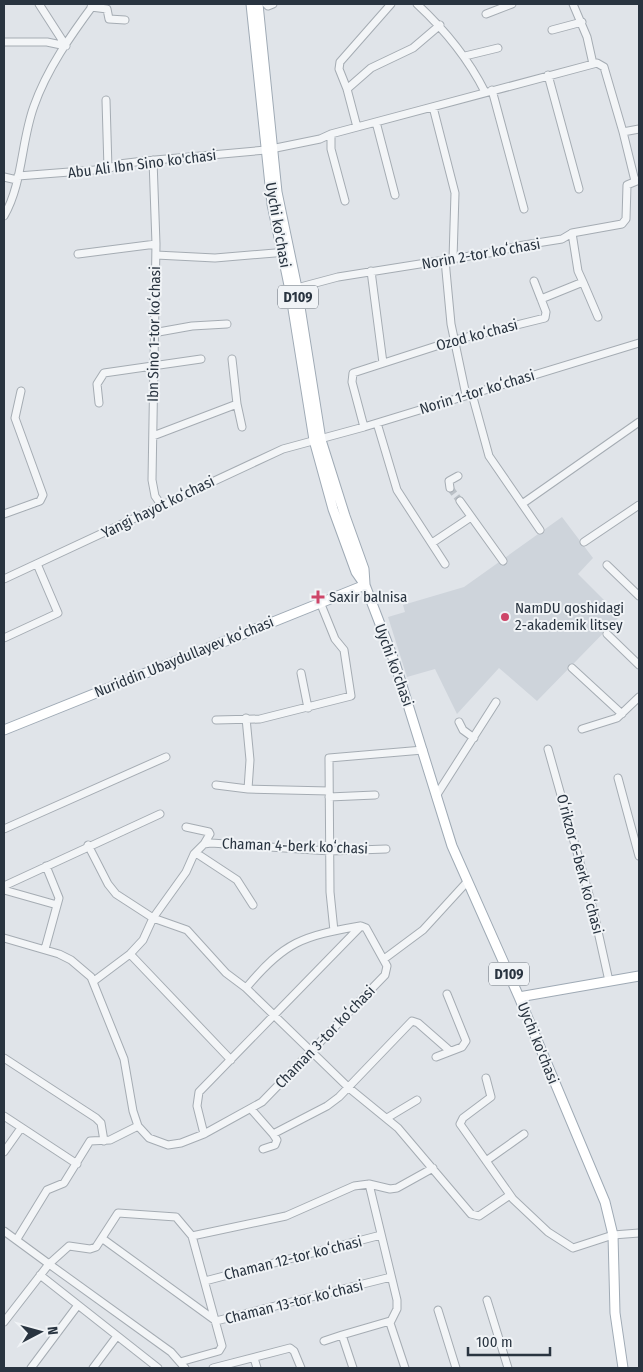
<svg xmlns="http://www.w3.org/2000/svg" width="643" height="1372" viewBox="0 0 643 1372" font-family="'Fira Sans Condensed',sans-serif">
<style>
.built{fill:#ced4db}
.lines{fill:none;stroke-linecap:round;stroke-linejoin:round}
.minor-tunnel{stroke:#bbc1c7;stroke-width:7;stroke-dasharray:7 3.5;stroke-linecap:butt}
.minor-casing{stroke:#a5acb3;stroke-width:9}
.major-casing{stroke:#9faab5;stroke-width:11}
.minor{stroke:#f3f5f7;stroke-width:7}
.major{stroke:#fff;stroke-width:9}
.poi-dot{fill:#ce4568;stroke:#f0f3f6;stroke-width:2}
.labels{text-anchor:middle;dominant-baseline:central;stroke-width:4;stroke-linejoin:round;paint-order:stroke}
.shield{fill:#f0f3f6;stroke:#656d77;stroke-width:1}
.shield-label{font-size:14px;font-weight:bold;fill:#293440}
.street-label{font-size:15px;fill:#293440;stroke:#f0f3f6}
.poi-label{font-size:15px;fill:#293440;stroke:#f0f3f6;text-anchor:start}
</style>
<rect width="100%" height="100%" fill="#e0e4e9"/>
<path class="built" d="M562 517 593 558 578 574 620 616 537 701 499 668 457 714 435 669 407 677 388 617 405 612 403 605 464 587Z"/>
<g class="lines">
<path class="minor-tunnel" d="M450 488 460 501"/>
<g class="minor-casing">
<path id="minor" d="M39 4 66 46
M266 4 268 6 273 4
M417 4C445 30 468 58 485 92
M573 4 587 37 593 64
M91 7 107 9 109 19 125 20
M486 14 512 4
M552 30 582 22
M4 42H47L66 46
M465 56 498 48
M548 75 579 189
M347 89 339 69 340 62 391 4
M492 90 524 209
M106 100 108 169
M433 107 455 193 453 259
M376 122 395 195
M357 127 347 89 371 68 413 48 440 25
M331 134V149L345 201
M153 160 156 244 152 480 155 496 162 506
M18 176 108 169 119 164 144 161 266 150 320 139 331 134 597 63 604 67 623 132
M4 177 17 180
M635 181 623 132 639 129
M4 216C23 183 21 141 34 106 47 69 71 35 94 4
M78 254 156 244
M156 255 215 258 287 252
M445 260 451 324 466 395
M371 271 383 363
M534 281 541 299
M583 282 598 317
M293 289 338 277 495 252 518 246 562 239 572 233 622 224 626 219 627 185 639 180
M153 333 192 326 227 324
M472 394 489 456 540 530
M99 403 97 384 104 373 201 359
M237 404 242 427
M377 423 397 490 445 564
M364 427 352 382 353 373 455 340 545 318 546 312 541 299 583 282 578 271 572 233
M153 436 237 404 232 359
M450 488 449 481 458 476
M460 501 503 561
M522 504 639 422
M4 514 40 501 43 495 15 418 21 391
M584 542 639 505
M432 543 471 517
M607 565 639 596
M4 579 283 449 364 427 639 343
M607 634 639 665
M4 638 58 613 37 564
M572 668 622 714
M301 673 308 708
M246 718 250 760 248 789 329 791
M216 720 260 719 351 696 344 650 335 639 320 602
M459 722 463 730 474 738
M582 729 617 718 639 697
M548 749 593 909 609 981
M618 778 639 856
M216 785 248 789
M436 796 496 702
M329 797 375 795
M186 827 209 832 210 834 204 844
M4 829 166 757
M88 845 108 884 116 894 153 918 187 930 226 973 246 988 349 1088 398 1128 471 1214 479 1216 510 1195
M196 853 237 880 253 905
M4 886 160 814
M4 890 57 905
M334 931 330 892 329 758 423 750
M4 938 59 954 71 960 91 977 124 1059 133 1111 138 1126 149 1138 168 1145 181 1143 204 1134 262 1102 385 975 387 966 366 928 361 926 199 1092 197 1106 204 1134
M45 949 59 898 46 866
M130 954 231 1060
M384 959 423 930 466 883
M94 981 130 954 143 940 153 918 186 872 194 854 204 844 211 843 330 851 386 849
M246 988C285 941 303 936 360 926
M436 1057 462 1047 466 1041 447 994
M4 1058 96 1118 101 1123 104 1141
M486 1078 491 1097 463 1118 460 1124 513 1199 548 1232 573 1248 613 1235 639 1233
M251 1109 273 1134 327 1106 339 1097 412 1021 418 1023 450 1051
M4 1116 77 1164
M387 1118 417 1100
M263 1149 275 1145 277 1140 273 1134
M4 1152 21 1128
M486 1161 524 1134
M369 1184 397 1300V1309L390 1323 405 1368
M4 1231 49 1264 4 1322
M17 1239 47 1190 64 1183 90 1141 110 1140 138 1126
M103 1239 216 1321 391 1277
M40 1275 158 1368
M205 1281 381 1235
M487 1300 508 1368
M438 1310 456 1368
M324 1341 342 1335
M254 1358 257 1368
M180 1362 219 1351 222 1346 192 1236
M31 1368 78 1305
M93 1368 117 1336
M185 1368 171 1352 49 1264 69 1246 90 1249 96 1247 118 1213 176 1217 192 1236 286 1216 354 1186 369 1184 390 1189 397 1188 433 1168
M213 1368 290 1348 294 1351 301 1368
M353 1368 342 1335 390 1321"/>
</g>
<g class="major-casing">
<path id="major" d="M251 4 272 204 290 290 314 440 333 509 356 572 365 585 395 663 452 846 519 997 605 1202 613 1235 615 1313 623 1368
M258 4 277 192 297 288 321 440 345 516 364 569 365 584
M4 730 365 585
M519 997 639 976"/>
</g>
<use href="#minor" class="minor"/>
<use href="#major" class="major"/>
</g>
<g class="poi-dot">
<path d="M315.5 589.5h5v5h5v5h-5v5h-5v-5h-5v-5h5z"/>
<circle cx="505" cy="617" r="5"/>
</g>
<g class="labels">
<g class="shield">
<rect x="278" y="285.5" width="40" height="23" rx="4"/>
<rect x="489" y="962.5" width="40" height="23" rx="4"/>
</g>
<g class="shield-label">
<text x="298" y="297">D109</text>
<text x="509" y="974">D109</text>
</g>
<g class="street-label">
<text transform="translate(142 164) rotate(-7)">Abu Ali Ibn Sino ko'chasi</text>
<text transform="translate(278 225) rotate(80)">Uychi ko'chasi</text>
<text transform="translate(481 254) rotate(-10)">Norin 2-tor koʻchasi</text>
<text transform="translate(154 334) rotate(-89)">Ibn Sino 1-tor koʻchasi</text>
<text transform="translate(477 335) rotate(-15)">Ozod koʻchasi</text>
<text transform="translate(477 392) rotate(-17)">Norin 1-tor koʻchasi</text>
<text transform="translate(158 507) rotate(-26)">Yangi hayot koʻchasi</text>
<text transform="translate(184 657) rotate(-22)">Nuriddin Ubaydullayev koʻchasi</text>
<text transform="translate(394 665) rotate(70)">Uychi ko'chasi</text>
<text transform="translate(295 846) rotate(2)">Chaman 4-berk koʻchasi</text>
<text transform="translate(580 864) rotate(75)">Oʻrikzor 6-berk koʻchasi</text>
<text transform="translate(325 1037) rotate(-46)">Chaman 3-tor koʻchasi</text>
<text transform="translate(538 1043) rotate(68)">Uychi ko'chasi</text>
<text transform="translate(293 1258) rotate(-14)">Chaman 12-tor koʻchasi</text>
<text transform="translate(294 1302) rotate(-14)">Chaman 13-tor koʻchasi</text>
</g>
<g class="poi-label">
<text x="329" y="597">Saxir balnisa</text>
<text x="515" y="608">NamDU qoshidagi<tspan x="515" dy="17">2-akademik litsey</tspan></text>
</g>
</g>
<rect width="643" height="1372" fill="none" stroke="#293440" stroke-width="10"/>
<g transform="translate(40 1332) rotate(84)" stroke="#f0f3f6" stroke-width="4" paint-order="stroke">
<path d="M0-4L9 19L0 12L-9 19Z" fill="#293440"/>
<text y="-8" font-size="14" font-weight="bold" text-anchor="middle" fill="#293440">N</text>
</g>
<path d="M468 1347v8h82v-8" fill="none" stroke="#293440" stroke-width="2.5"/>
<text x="476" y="1347" font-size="15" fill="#293440" stroke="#f0f3f6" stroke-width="4" paint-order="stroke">100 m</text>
</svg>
